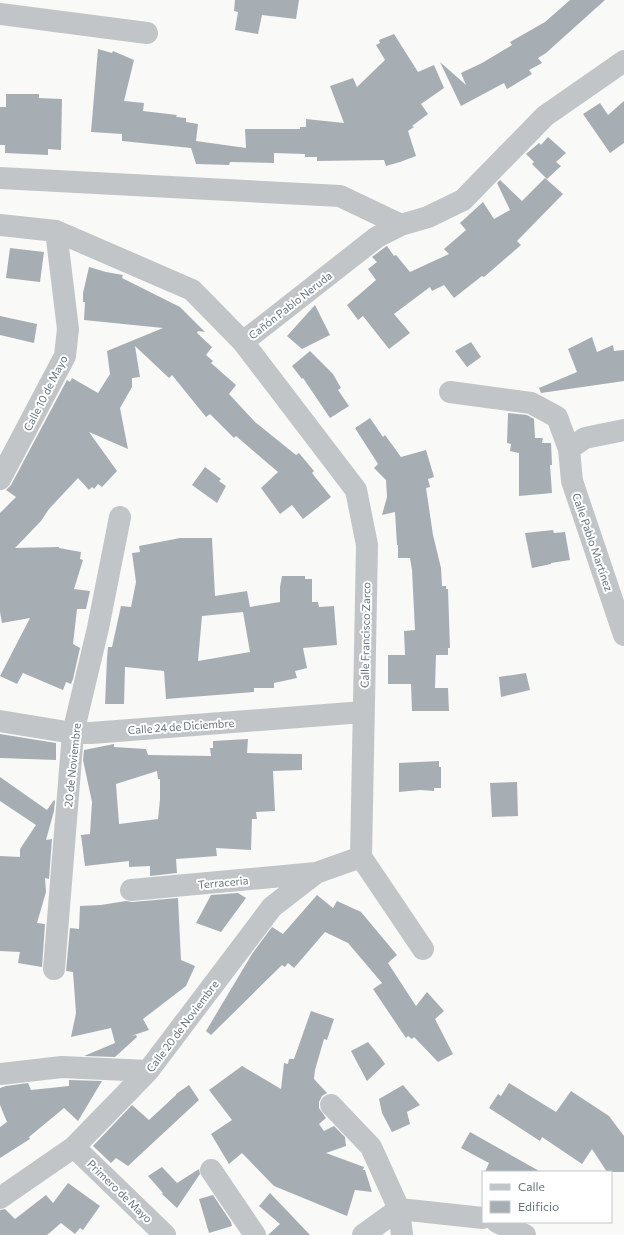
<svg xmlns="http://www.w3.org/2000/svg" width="624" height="1235" viewBox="0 0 624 1235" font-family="Commissioner,sans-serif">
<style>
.building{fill:#a6aeb4;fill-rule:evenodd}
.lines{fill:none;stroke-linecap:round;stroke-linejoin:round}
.minor{stroke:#c1c5c8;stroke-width:22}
.labels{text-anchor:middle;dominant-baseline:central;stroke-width:4;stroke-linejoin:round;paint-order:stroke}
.street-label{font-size:11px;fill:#66747f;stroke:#fff}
</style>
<rect width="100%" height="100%" fill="#f9f9f7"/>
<path class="building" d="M235 0H299L296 19 262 15 258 34 235 30 238 12 234 11Z
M570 0H605L546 53 538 58 542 63 529 70 532 74 507 89 504 83 461 106 440 62 466 85 461 73 482 63 512 45 510 42 545 22Z
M394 34 418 72 434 65 444 88 421 104 428 114 412 126 414 127 408 131 416 156 400 162 386 166 384 160 317 161V157H305V154L274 153V163L230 162 229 165 196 164 191 148 122 141V134L91 132 98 49 112 53 113 51 134 60 124 101 144 103 143 111 177 115 176 117 186 118V122L198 124 196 141 246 148 245 129H300V127H306V119L344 123 330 86 353 78 357 87 385 60 376 45 380 43 379 40Z
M6 94H39V98L62 99 61 150 48 149V155L5 153V145H0V107H6Z
M624 101V143L610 153 583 114 600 103 608 115Z
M548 137 566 153 556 162 561 166 547 179 532 164 534 162 526 154 539 143 541 145Z
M545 178 563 194 517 241 521 245 484 277 482 276 454 298 444 285 432 291 430 287 394 314 410 333 389 349 363 316 358 320 347 305 376 280 368 269 377 262 372 257 384 248 387 246 394 256 396 255 410 272 449 254 444 249 466 230 460 223 483 202 494 219 510 210 497 183 500 180 522 201Z
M10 248 44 252 40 282 6 278Z
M89 267 106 272 123 275 122 278 180 307 205 332 198 331 197 333 212 347 206 355 213 361 211 363 236 385 229 394 255 422 296 455 299 453 314 471 312 473 331 497 303 519 292 505 280 514 261 488 278 472 236 436 234 438 210 414 206 417 172 375 169 378 135 346 140 377 132 378V387L120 408 128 449 89 432 117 471 102 487 98 484 94 489 92 487 89 490 78 478 49 509 41 521 15 548 59 547V548L81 552 80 559 83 560 74 589 90 591 86 609H77L73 644 80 648 73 679 71 684 66 682 63 690 23 673 17 684 0 676 30 618 2 623 0 612V513L16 497 6 490 11 485 67 380 70 382 72 378 98 393 110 374 107 351 163 328 84 320 85 302H83V293Z
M315 305 330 335 302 349 287 336Z
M0 316 37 324 34 343 0 335Z
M592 337 597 352 613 345 614 351 624 350V381L541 393 539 388 577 372 568 349Z
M471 342 481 357 467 367 455 351Z
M310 351 333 374 341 388 338 390 349 406 330 418 303 378 302 379 292 366Z
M508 413 527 415 534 419 535 438H543L542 443H551L552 465H550L552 493 519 496V453L510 451 511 444 507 443Z
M370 418 383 437 385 435 401 457 426 450 434 477 428 479 430 487 426 488 433 535 441 568 442 586H446V589H448L450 648H448V655H436L435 688H448L449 711H412L411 684H388V655H405L404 631 415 630 412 570 410 558H398V545H397L395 512 382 515 387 497 386 480 374 468 378 464 355 428Z
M205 467 221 479 219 481 226 486 217 503 192 485Z
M553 530 554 533 565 532 570 560 551 563V564L532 568 525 533Z
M180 538H212L215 596 247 591 250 607 280 602V587L282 576H305V579H312V602H318L319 607 334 606 337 645 303 648 307 668 295 671 297 678 274 683V688H254V692L166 699 164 671 125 667 124 704H105L107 658 108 647H112L121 606 131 607 136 582 132 553 140 552 139 546ZM243 612 250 652 198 661 202 616Z
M526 673 530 690 501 697 499 677Z
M0 734 56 743V760L0 758Z
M248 739 247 753 302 754V770L273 771 275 811 256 812 257 819H252L251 850 216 848 217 856 176 859 177 873 150 876V866L129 867V861L85 866 81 835 90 834 92 802 83 760 84 750 114 744V747L146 749 148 755 211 756 210 748H213V741ZM157 771 158 779H160V799L158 819 119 824 116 784Z
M439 761V767H441V788H434V791L420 790 399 792V763Z
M0 777 47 810 54 800 55 801 54 811 46 840 52 839 49 879 45 878 46 892 37 923 45 924 42 967 18 963 20 952 0 951V856L20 857V849L36 825 0 801Z
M517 782 518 816 492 817 490 783Z
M238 893 246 898 221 932 196 923 211 895Z
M317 895 333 908 337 901 361 912 397 955 388 963 416 1006 427 992 444 1011 435 1019 453 1054 438 1062 414 1037 412 1039 408 1036 406 1038 373 989 382 983 348 943 325 932 294 968 288 963 285 967 282 965 211 1035 206 1031 252 954 272 927 283 934Z
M178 898 181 960 195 966 186 986 143 1019 149 1030 131 1036 136 1035 137 1037 115 1057 84 1056 115 1043 111 1028 71 1037 76 1013 73 972 66 971 70 928 79 929 80 906 101 905 126 901 132 902Z
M311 1011 334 1019 327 1040 324 1039 315 1070 314 1079 327 1093 322 1096 319 1102V1108L326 1118 319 1124 324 1131 334 1126 345 1137 346 1146 326 1153 364 1167 363 1170H365L372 1192 355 1190 347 1216 274 1186 242 1153 229 1164 211 1134 232 1120 209 1090 242 1066 281 1089 284 1063 288 1064 289 1059H294Z
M368 1042 381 1058 385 1064 367 1081 351 1051Z
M69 1080 102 1081 78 1121 64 1108 29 1137 30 1139 0 1158V1127L7 1122 0 1105V1088L6 1086 28 1083 31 1090 69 1086Z
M509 1083 556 1112 571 1091 609 1116 624 1136V1172H607L592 1149 582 1164 542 1137 540 1141 489 1108 498 1094 501 1096Z
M189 1085 199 1100 128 1166 116 1158 111 1163 93 1146 132 1105 149 1120 176 1095V1094Z
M403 1085 420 1105 407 1112 410 1124 392 1132 382 1113 379 1099Z
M470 1132 541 1172H485L489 1163 461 1148Z
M162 1167 177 1183 199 1169 200 1174 177 1208 162 1194 163 1193 148 1176Z
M68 1183 100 1206 83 1230 80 1228 75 1234 61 1223 47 1235H0V1210L5 1209 15 1219 46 1195 53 1203Z
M270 1193 291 1215 310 1235H268L280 1224 259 1206Z
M213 1195 231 1222 232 1226 209 1233 199 1199Z"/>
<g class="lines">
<path class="minor" d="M0 14 147 33
M0 178 340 196 401 225
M0 225 56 231 192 290 243 342 356 490 367 545 361 857 423 949
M243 342 377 237 401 225 428 217 463 200 545 116 624 61
M450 392 531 403 557 417 569 449 572 481 624 635
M569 449 585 438 624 430
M0 479 65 356 68 329 56 231
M0 721 73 733H91L363 712
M131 890 316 873
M54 969 73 733 98 628 120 517
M0 1074 62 1067 148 1071
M331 1105 371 1147 399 1209 402 1235
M74 1147 165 1235
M211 1170 255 1235
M0 1198 74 1147 148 1071 272 907 316 873 361 857
M399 1209 483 1218
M497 1222 525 1235
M363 1235 399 1209"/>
</g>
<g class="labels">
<g class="street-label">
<text transform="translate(290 305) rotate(-38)">Cañón Pablo Neruda</text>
<text transform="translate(45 393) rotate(-63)">Calle 10 de Mayo</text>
<text transform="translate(593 542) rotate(71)">Calle Pablo Martínez</text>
<text transform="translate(365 635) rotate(-89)">Calle Francisco Zarco</text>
<text transform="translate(181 726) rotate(-4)">Calle 24 de Diciembre</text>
<text transform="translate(72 765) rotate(-84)">20 de Noviembre</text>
<text transform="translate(223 882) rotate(-5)">Terraceria</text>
<text transform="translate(182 1026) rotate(-53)">Calle 20 de Noviembre</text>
<text transform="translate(120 1191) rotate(44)">Primero de Mayo</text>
</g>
</g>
<rect x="482" y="1171" width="130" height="52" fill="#ffffff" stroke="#c2c7cc"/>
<rect x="490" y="1184" width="20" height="6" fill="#c1c5c8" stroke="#c2c7cc"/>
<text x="518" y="1191" font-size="12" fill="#66747f">Calle</text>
<rect x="490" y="1201" width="20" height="12" fill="#a6aeb4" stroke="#c2c7cc"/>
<text x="518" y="1211" font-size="12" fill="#66747f">Edificio</text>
</svg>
